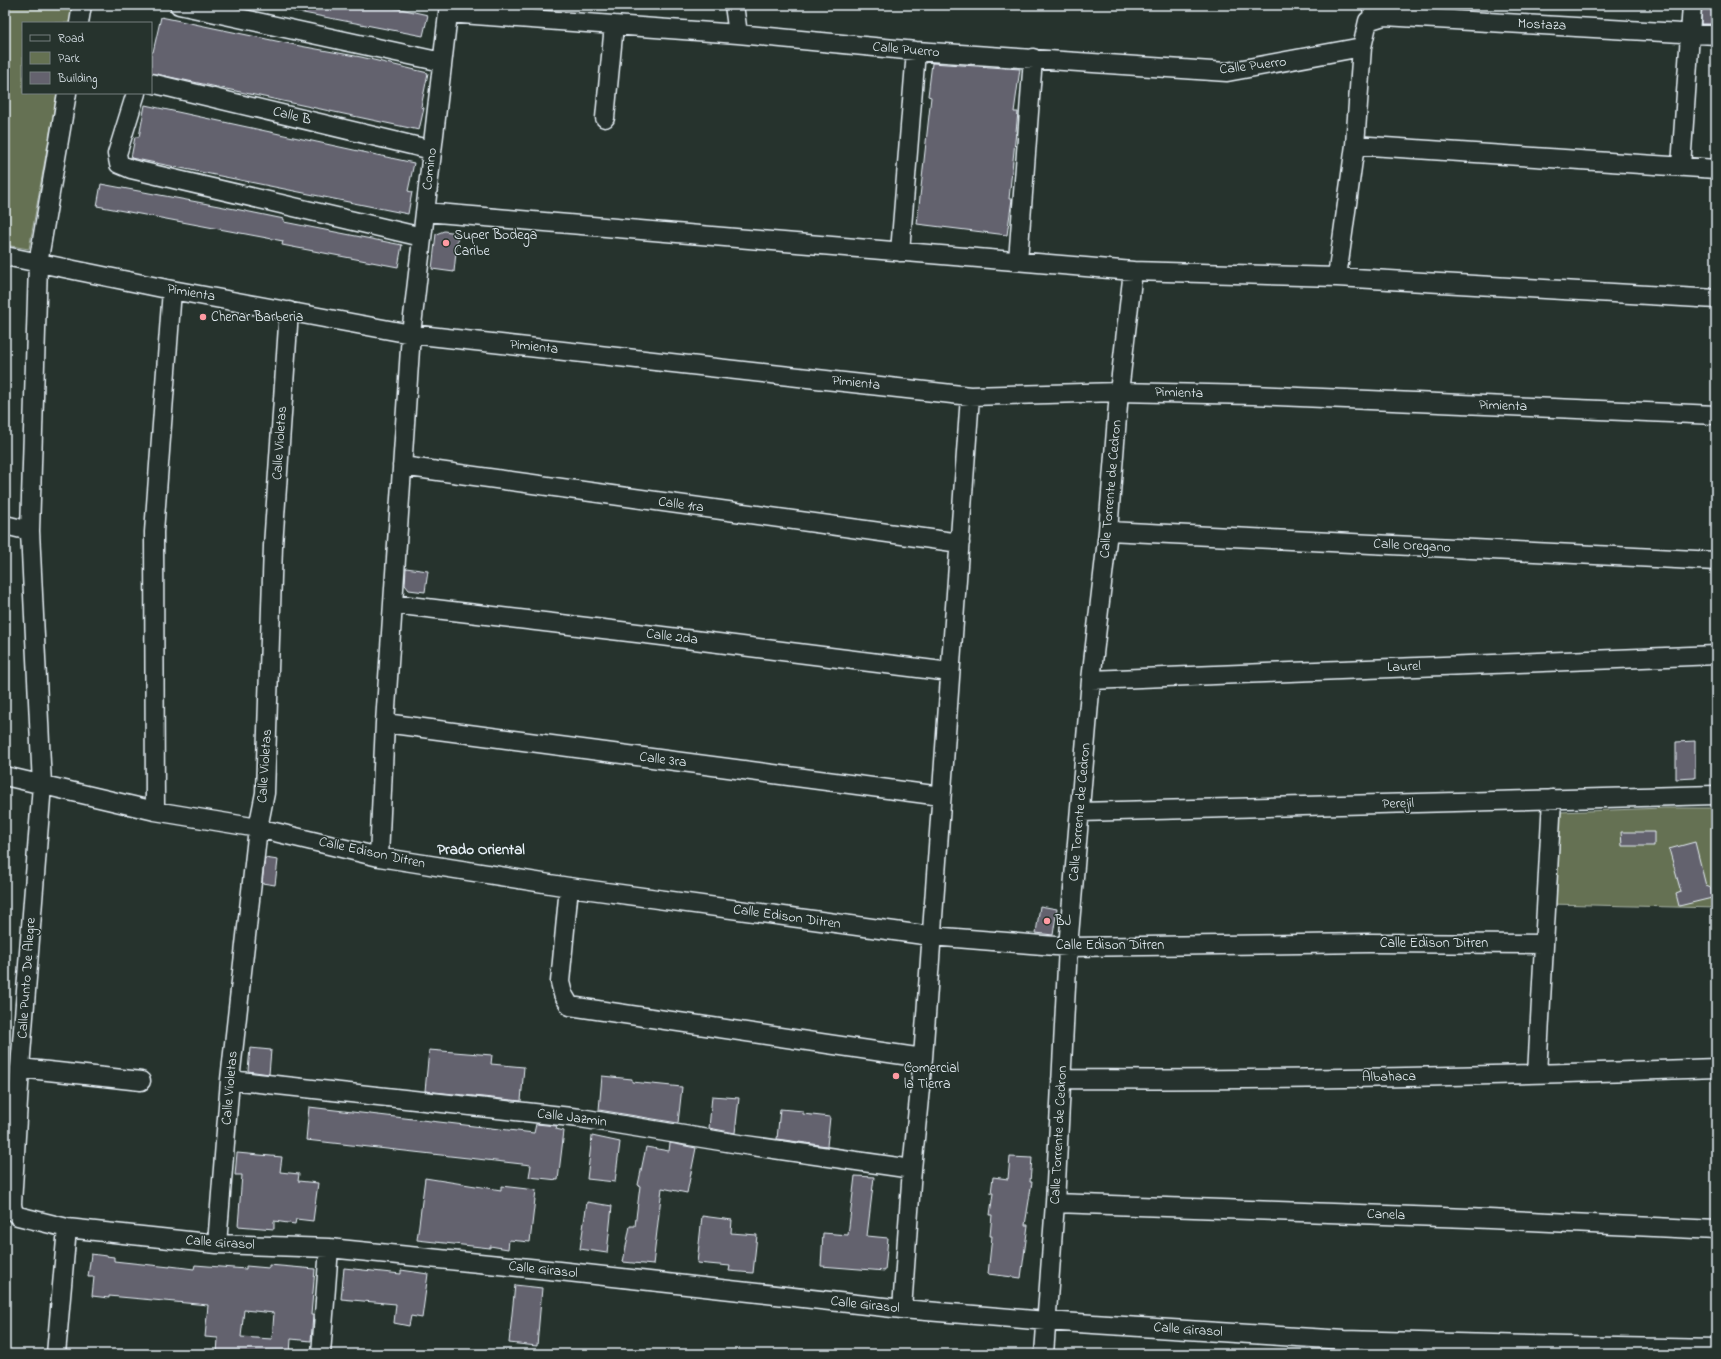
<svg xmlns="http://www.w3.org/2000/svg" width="1721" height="1359" viewBox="0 0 1721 1359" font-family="'Indie Flower',sans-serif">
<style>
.green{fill:#657152;stroke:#a6b1a5}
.building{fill:#64626e;stroke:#e8f1f8;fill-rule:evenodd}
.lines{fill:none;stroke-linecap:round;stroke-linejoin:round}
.service-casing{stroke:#e8f1f8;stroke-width:12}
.minor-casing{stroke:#e8f1f8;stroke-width:21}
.service{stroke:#26332d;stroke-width:9}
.minor{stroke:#26332d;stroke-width:18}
.poi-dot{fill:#ff9aa2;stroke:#26332d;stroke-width:1.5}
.labels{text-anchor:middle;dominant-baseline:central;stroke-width:3;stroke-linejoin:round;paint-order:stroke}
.street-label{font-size:14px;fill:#e8f1f8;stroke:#26332d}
.poi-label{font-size:14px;fill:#e8f1f8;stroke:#26332d;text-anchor:start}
.neighbourhood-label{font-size:15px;font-weight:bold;fill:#e8f1f8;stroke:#26332d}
</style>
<rect width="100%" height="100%" fill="#26332d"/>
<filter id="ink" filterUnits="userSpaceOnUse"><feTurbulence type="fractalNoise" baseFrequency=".025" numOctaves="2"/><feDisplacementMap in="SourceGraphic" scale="8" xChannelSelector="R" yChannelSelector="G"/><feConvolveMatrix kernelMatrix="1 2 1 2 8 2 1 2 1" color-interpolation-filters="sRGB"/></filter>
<g filter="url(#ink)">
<path class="green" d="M5 5H73L70 23H23V93H57L29 249 5 245Z
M1664 808H1716V908L1550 904 1559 812Z"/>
<path class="building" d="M293 5H382L428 15 423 36 293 11Z
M1702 5H1716V24H1701Z
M161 17 300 46 361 57 428 73 421 107 424 108 419 130 151 73V52H153Z
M932 63 1020 69 1014 112H1018L1009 199H1012L1007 235 917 224 931 97 928 96Z
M145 105 414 163 408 191 412 192 408 214 131 158 135 137H139Z
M101 184 240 210 284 219V222L402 245 398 267 282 245 283 241 97 206Z
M444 231 458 233 454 272 432 269 436 234Z
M406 568 428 571 425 592 409 590 405 585Z
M1695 741V778L1676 779V742Z
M1621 832H1654V846H1622Z
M1695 842 1706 886 1711 888 1712 898 1679 906 1676 894 1681 892 1669 849Z
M265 858 278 860 275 885 262 883Z
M1040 906 1057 909 1053 935 1036 933Z
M250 1048 271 1050 269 1074 248 1071Z
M429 1050 492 1055 491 1064 524 1067 521 1101 425 1091Z
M602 1076 632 1079V1082L682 1087 678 1123 599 1110Z
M712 1096 739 1098 735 1133 709 1128Z
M309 1107 534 1133 536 1124 557 1126 556 1129 564 1131 558 1180 529 1177 531 1165 306 1140Z
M780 1109 803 1111V1114L830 1117 827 1146 777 1139Z
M592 1136 620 1142 615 1182 587 1179Z
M670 1143 696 1148 687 1193 662 1188 653 1265 623 1262 630 1226H635L640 1186 638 1185 646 1147 669 1151Z
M237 1153 282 1157 280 1172 299 1174 298 1181 318 1183 313 1221 296 1219 295 1224 274 1221V1229L238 1226 242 1175H235Z
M1010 1157 1032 1158 1030 1182H1032L1025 1225H1028L1021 1278 988 1274 992 1236H990L992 1215H990L993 1193H991L993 1177 1008 1179Z
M855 1176 874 1177 867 1236 888 1238 885 1271 821 1266 823 1233 848 1235Z
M425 1178 501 1190V1186L536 1190 530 1242 509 1240 508 1249 490 1246V1248L417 1240Z
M587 1202 612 1206 607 1253 580 1249Z
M702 1216 732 1220 731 1233 757 1235 753 1273 729 1271 730 1266 697 1263Z
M91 1254 114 1257V1261L170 1267V1266L194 1269 195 1265 246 1269V1266L269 1268V1265L315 1269 311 1315H313L311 1341 291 1339 290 1354H217L218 1338 205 1337 208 1305 109 1296V1298L92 1296 94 1277H88ZM244 1310 274 1313 272 1339 241 1337Z
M344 1268 401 1274V1270L428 1274 422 1318 411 1316 409 1326 394 1323 396 1304 341 1299Z
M515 1285 542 1288 537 1346 509 1343Z"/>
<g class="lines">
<g class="service-casing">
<path id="service" d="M1368 5V21"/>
</g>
<g class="minor-casing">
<path id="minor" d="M179 5 442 62
M734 5 738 34
M448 13 738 34 916 51 1227 72 1362 47
M79 23 82 5
M151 83 432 150
M67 93 38 264 30 531 42 785 20 1068 12 1204 13 1211 18 1216 67 1228 217 1244 329 1248 559 1271 902 1309 1046 1321 1344 1340 1568 1346 1716 1349
M136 93 117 154 119 164 131 169 422 237
M605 118 614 25
M1355 145 1716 169
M1681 166 1692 5
M425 212 1133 271 1337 277 1716 299
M900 252 916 51
M5 256 172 290 411 334 970 396 1119 392 1253 395 1716 415
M1018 261 1033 58
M1337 277 1355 145 1362 47 1368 21 1384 16 1716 35
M402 466 960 543
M5 525 30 531
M1108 531 1716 561
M393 604 654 635 950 672
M1091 680 1716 655
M385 723 941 796
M5 776 155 811 258 828 379 857 569 887 931 936 1068 947 1369 943 1543 944
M155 811 154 532 172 290
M1080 812 1716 795
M379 857 385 723 411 334 449 5
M569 887 560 982 563 994 570 1006 923 1058
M20 1068 141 1081
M1537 1074 1552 799
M1061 1079C1280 1081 1498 1076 1716 1068
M230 1080 580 1118 745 1145 912 1169
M1055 1203 1468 1218 1716 1230
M217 1244 230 1080 258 828 265 793 273 546 289 311
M902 1309 912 1169 923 1058 970 396
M56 1354 67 1228
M321 1354 329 1248
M1044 1354 1055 1203 1068 947 1091 680 1108 531 1119 392 1133 271"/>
</g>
<use href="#service" class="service"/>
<use href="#minor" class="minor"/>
</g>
</g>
<g class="poi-dot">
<circle cx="446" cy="243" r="4"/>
<circle cx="203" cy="317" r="4"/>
<circle cx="1047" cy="921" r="4"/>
<circle cx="896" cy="1076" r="4"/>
</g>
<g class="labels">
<g class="street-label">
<text transform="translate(1542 25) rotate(3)">Mostaza</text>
<text transform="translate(906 50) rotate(5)">Calle Puerro</text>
<text transform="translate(1253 66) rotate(-7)">Calle Puerro</text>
<text transform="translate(292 116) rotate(14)">Calle B</text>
<text transform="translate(430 169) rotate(-83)">Comino</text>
<text transform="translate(191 293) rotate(10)">Pimienta</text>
<text transform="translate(534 347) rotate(6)">Pimienta</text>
<text transform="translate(856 383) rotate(6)">Pimienta</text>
<text transform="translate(1179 393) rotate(2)">Pimienta</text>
<text transform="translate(1503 406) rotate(2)">Pimienta</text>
<text transform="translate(280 443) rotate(-86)">Calle Violetas</text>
<text transform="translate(1111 489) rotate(-85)">Calle Torrente de Cedron</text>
<text transform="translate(681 505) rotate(8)">Calle 1ra</text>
<text transform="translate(1412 546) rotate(3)">Calle Oregano</text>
<text transform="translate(672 637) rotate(7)">Calle 2da</text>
<text transform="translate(1404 667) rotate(-2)">Laurel</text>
<text transform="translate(663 760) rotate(7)">Calle 3ra</text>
<text transform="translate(265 766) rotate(-86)">Calle Violetas</text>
<text transform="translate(1398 804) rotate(-2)">Perejil</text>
<text transform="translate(1080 812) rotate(-85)">Calle Torrente de Cedron</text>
<text transform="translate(372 853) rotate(12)">Calle Edison Ditren</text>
<text transform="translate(787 917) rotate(8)">Calle Edison Ditren</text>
<text x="1434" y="943">Calle Edison Ditren</text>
<text x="1110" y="945">Calle Edison Ditren</text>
<text transform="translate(27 978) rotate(-86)">Calle Punto De Alegre</text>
<text transform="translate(1389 1077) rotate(-1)">Albahaca</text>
<text transform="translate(230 1088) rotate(-85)">Calle Violetas</text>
<text transform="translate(572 1118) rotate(7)">Calle Jazmin</text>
<text transform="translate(1059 1135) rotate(-87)">Calle Torrente de Cedron</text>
<text transform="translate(1386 1215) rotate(2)">Canela</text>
<text transform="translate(220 1243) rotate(4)">Calle Girasol</text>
<text transform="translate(543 1270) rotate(6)">Calle Girasol</text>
<text transform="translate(865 1305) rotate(6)">Calle Girasol</text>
<text transform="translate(1188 1330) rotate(4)">Calle Girasol</text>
</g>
<g class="poi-label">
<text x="454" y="235">Super Bodega<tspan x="454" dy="16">Caribe</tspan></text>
<text x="211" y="317">Chenar Barberia</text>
<text x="1055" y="921">BJ</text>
<text x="904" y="1068">Comercial<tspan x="904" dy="16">la Tierra</tspan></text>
</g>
<g class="neighbourhood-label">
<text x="481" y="850">Prado Oriental</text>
</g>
</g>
<rect width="1721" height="1359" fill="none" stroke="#26332d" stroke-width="20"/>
<rect x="10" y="10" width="1701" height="1339" fill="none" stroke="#e8f1f8" stroke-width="1.5" filter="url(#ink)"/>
<rect x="22" y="22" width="130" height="72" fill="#26332d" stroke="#747f7e"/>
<rect x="30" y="35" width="20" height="6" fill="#26332d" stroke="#747f7e"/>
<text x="58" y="42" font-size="12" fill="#e8f1f8">Road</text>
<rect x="30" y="52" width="20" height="12" fill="#657152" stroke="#747f7e"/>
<text x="58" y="62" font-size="12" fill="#e8f1f8">Park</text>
<rect x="30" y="72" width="20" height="12" fill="#64626e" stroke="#747f7e"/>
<text x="58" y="82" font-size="12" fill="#e8f1f8">Building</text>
</svg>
